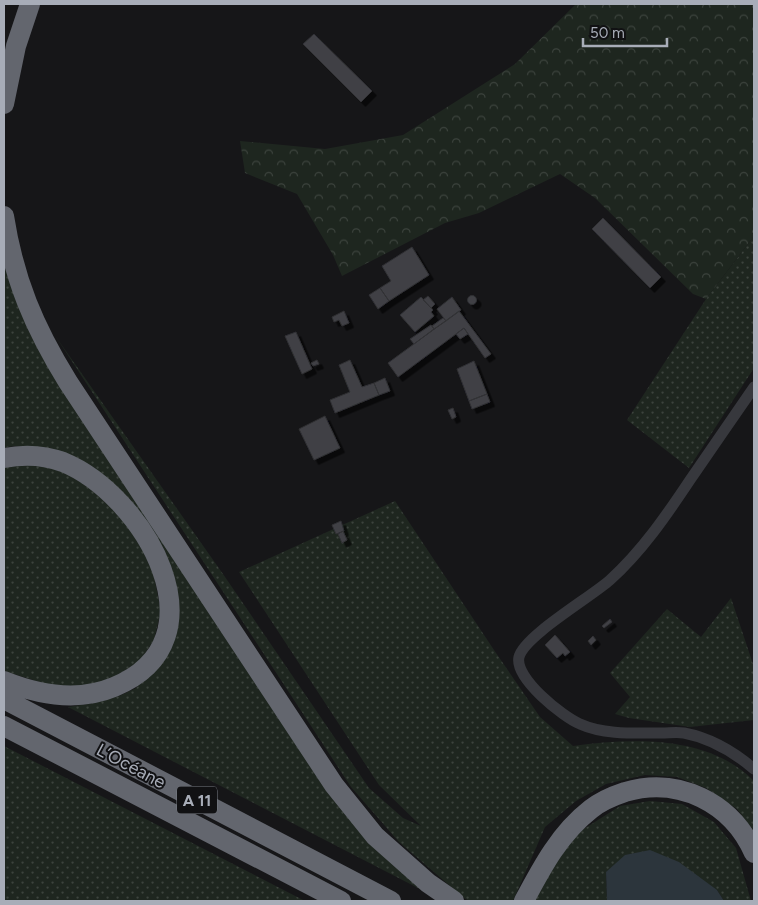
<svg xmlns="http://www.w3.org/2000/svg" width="758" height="905" viewBox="0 0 758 905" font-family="Figtree,sans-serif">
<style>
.grass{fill:url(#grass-dots)}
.forest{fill:url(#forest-crowns)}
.water{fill:#2c353c}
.building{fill:#404145;stroke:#303034;filter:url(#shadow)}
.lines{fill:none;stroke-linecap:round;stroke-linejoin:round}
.street{stroke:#37383d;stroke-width:11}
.highway{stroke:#63666e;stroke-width:20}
.labels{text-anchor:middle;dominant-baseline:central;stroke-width:4;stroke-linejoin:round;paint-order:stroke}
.shield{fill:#111113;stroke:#7b7e86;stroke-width:1}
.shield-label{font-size:16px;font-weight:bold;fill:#a8adb8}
.street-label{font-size:18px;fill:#a8adb8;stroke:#111113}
</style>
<defs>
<pattern id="grass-dots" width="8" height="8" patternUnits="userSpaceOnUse" patternTransform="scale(1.25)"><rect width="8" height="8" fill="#1e261f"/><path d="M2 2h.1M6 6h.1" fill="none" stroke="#3c433d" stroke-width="1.8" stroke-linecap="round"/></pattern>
<pattern id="forest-crowns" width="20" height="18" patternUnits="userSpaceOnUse" patternTransform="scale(1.25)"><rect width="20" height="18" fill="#1e261f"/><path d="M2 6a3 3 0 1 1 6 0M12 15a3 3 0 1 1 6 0" fill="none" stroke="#3c433d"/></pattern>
<filter id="shadow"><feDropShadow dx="4.5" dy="4.5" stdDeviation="0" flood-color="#0009"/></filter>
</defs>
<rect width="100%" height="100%" fill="#161618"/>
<path class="grass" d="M754 236V368L689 468 627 420 706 299Z
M4 257 263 688 443 901 68 707 94 703 119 696 136 688 157 666 172 646 179 620V600L175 580 164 554 53 450 14 446 4 448Z
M56 337 223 574 369 788 403 818 421 826 379 785 239 572 395 501 496 653 540 717 573 746C634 738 708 735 754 781V831L737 809 706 788 677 777 645 775 606 784 576 801 545 827 513 901H469L464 898 399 842 351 787Z
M28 462 53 467 83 482 109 505 131 530 150 557 161 611 154 640 139 662 104 683 75 687 49 685 4 671V466Z
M731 598 754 667V720L690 727 629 718 615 714 630 697 610 673 667 609 701 637Z
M4 746 305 901H4Z
M650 801 682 804 714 822 736 848 751 901H724L717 890 606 872 607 901H534L552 868 579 832 620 806Z"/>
<path class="forest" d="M576 4H754V236L706 299 693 294 595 198 560 174 479 213 445 223 342 276 333 255 297 194 245 173 240 141 325 149 403 135 515 64Z"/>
<path class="water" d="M650 850 679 862 717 890 724 901H607L606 872 625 855Z"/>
<path class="building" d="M314 34 372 91 361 102 303 44Z
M603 218 661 277 650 288 592 229Z
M412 247 429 275 389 301 380 288 391 281 382 266Z
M380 288 389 301 378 309 369 295Z
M467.5 300a4.5 4.5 0 1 1 9 0a4.5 4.5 0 1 1-9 0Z
M428 296 435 304 431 308 423 300Z
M421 297 433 310 431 312 434 316 415 332 400 315Z
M452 297 461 310 446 321 437 309Z
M344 311 349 323 342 326 339 320 334 322 332 317Z
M459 311 491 354 485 358 464 328 398 377 388 363Z
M443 318 446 321 434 329 432 326Z
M431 325 434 329 414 344 410 339Z
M464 328 468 334 460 339 456 334Z
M296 332 312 369 302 374 285 336Z
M317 360 319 364 313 366 311 363Z
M350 360 362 387 374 383 379 395 335 413 330 400 350 392 339 365Z
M474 361 487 394 469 401 457 369Z
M385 378 390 391 379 395 374 383Z
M487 394 490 402 472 409 469 401Z
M453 408 456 417 452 419 448 410Z
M325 416 340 448 314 460 299 429Z
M341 521 344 531 336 534 332 525Z
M343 531 347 540 342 543 338 534Z
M610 619 612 622 604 628 602 626Z
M555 635 570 652 565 656 563 653 557 658 545 645Z
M593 636 596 640 591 645 588 641Z"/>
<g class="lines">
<path class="street" d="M754 387C733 418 711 449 690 480 666 516 642 551 610 580 591 597 524 636 519 657 514 678 563 717 580 724 604 735 636 733 662 733 669 733 677 732 684 733 711 738 734 752 754 769"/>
<path class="highway" d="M4 104 16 46 30 4
M4 216C14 280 34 327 68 382L334 785 375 836 428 883 454 901
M4 458C24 454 44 455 63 462 144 495 228 640 114 687 78 702 39 695 4 681
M4 699 391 901
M4 726 341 901
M524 901C542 867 560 833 591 809 601 801 613 796 625 792 679 776 732 803 754 853"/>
</g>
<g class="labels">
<rect class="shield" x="177" y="786.5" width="40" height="27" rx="4"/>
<g class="shield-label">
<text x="197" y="800">A 11</text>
</g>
<g class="street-label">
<text transform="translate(131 766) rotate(28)">L’Océane</text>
</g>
</g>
<rect width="758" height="905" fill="none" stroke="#a8adb8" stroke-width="10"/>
<path d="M583 38v8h84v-8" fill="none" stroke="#a8adb8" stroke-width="2.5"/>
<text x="590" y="38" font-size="15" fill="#a8adb8" stroke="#111113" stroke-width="4" paint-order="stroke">50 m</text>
</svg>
